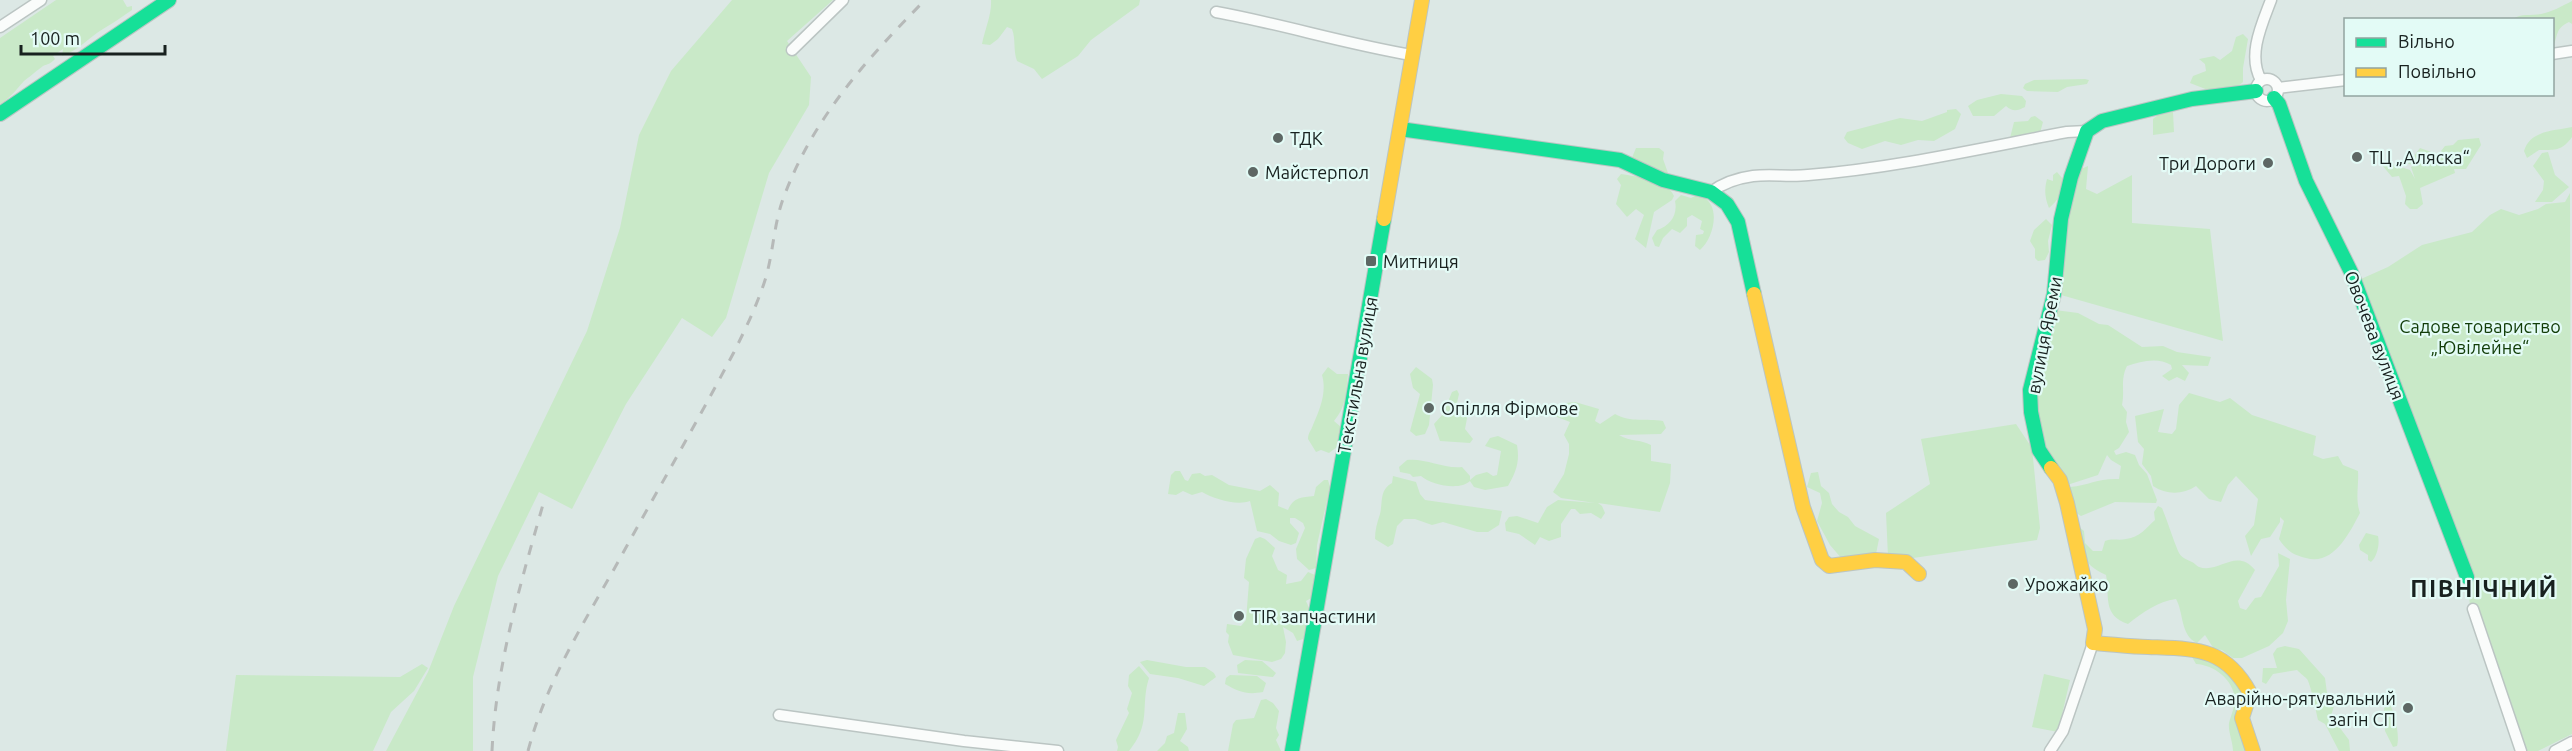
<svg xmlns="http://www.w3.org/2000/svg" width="2572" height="751" viewBox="0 0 2572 751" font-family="Ubuntu,sans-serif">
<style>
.green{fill:#c9e9c8}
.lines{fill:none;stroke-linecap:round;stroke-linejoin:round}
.street-casing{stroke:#bbc5c3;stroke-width:13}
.fast-casing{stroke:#bbc5c3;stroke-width:16}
.slow-casing{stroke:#bbc5c3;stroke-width:16}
.street{stroke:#fafcfb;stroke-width:10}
.fast{stroke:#16e098;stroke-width:14}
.slow{stroke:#ffcf43;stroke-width:14}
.rail{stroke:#b6b9b8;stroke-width:3;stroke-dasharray:10 10;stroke-linecap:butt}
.poi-dot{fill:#5d6764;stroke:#e3fbf6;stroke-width:2}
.labels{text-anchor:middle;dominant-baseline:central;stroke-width:4.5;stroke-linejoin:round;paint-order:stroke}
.poi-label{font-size:18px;fill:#18211f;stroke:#e3fbf6;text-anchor:start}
.park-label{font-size:18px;fill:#113c07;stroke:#e3fbf6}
.street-label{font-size:18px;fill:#18211f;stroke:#e3fbf6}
.district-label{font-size:24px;font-weight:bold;letter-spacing:1.5px;fill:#18211f;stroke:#e3fbf6}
</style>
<rect width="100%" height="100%" fill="#dce8e5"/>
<path class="green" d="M56 0H123L127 7 132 6V10C122 17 113 23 103 29 88 38 79 50 62 56L63 49 53 56 55 59C50 64 48 64 43 66 40 68 27 79 24 81 16 90 10 98 0 104V38Z
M732 0H833L787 41 811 77 809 105 769 173 726 318 712 337 682 318 626 404 572 509 539 492 498 576 473 677V751H386L428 672 454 606 587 331 620 228 639 135 671 71Z
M991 0H1140L1139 5 1091 40 1078 56 1042 79 1034 69 1017 61C1013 50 1016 40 1012 29L1007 27 998 39 990 45 982 44C985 29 992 14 991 0Z
M2572 1V24L2569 22C2555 28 2558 37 2553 46L2552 20 2513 19C2521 13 2531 16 2541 14 2552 12 2562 6 2572 1Z
M2243 34 2248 39 2243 68V82L2237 87 2208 90 2190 83 2193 76 2206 71 2205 64 2199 59 2214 56 2220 60 2232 51 2236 37Z
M2085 79 2089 80 2087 84 2067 87 2058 92 2027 91 2023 88 2025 84 2034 80Z
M2001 94 2022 96 2026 101 2025 107C2017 111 2013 112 2006 106L1994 116H1973L1968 106 1977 100Z
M1956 109 1961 114 1955 129 1934 141 1918 140 1901 145 1885 141 1862 149 1848 143 1844 138 1847 132 1900 118 1922 121 1947 112V110Z
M2173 112 2174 132 2153 135V119L2158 115Z
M2035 116 2043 122 2040 133 2010 138 2014 122 2028 121 2031 117Z
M2572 127V137C2562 151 2555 150 2539 150L2527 158 2524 151C2530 130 2554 131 2572 127Z
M2479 138 2481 145 2466 169H2454L2455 173 2420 188 2423 204 2417 209H2410L2405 204 2406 196 2399 176 2392 177 2382 165 2389 163 2410 170 2415 179 2411 167 2415 165 2408 164 2420 148 2434 153 2418 164 2443 154 2441 151 2445 146 2453 145 2458 140Z
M1636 148H1659L1664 152 1663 159 1668 173 1666 175 1631 160Z
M2548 152 2555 175 2569 187 2552 202H2535L2543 190 2544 181 2533 166 2542 153Z
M2088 166 2086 189 2097 194 2132 175V223L2210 229 2223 341 2061 295 2062 242 2081 169Z
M2057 172 2063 179C2064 191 2058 201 2049 208 2045 198 2044 190 2047 179L2053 181V175Z
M1621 174C1637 177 1667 179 1674 196L1672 200 1654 212 1646 248 1635 239 1644 215 1636 209 1627 217 1616 204 1621 185 1617 179Z
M1701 193C1704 197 1709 201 1711 205 1718 218 1711 241 1700 250L1695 246 1696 235 1703 234 1704 231 1700 229 1702 221 1692 215 1687 218V226L1680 233 1672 229 1663 238 1659 247 1655 246 1652 238 1657 230C1670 226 1678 215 1675 201L1681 195 1691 198Z
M2570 193 2572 734 2538 751H2525L2470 607 2468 583 2361 279 2388 267 2422 245 2472 232 2490 215 2501 209 2519 215 2538 209 2546 204 2565 202Z
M2046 219 2052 225 2048 241 2049 252 2045 260 2038 261 2035 258V249L2030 241 2034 230Z
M2055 310 2078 313 2099 324 2108 325 2142 347 2163 346 2177 352 2211 357 2208 366 2182 365 2189 373 2185 381 2177 377 2169 381 2162 376 2172 369 2171 365C2158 357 2141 361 2127 366 2120 380 2125 391 2122 405L2127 412 2126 422 2129 432 2119 448 2114 451 2116 455 2126 452 2135 455 2139 465 2147 474 2157 500 2156 503 2115 502 2081 516 2070 509V487C2090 485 2098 478 2119 479L2121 466 2111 460 2107 455 2098 475 2067 485 2038 444 2034 404Z
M1328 367 1337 374H1348C1346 393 1346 407 1334 421L1341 427 1337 447 1329 453 1321 450 1316 452 1308 439C1308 433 1311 431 1313 425 1320 409 1327 392 1322 375Z
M1416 367 1432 379 1433 385 1429 425 1425 434 1416 436 1410 431 1420 394 1413 388 1410 374Z
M1457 390 1459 394 1456 407 1463 405 1468 413 1465 429 1473 439 1470 443 1440 441 1434 424 1443 414 1452 392Z
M2189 393 2220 402 2230 398 2252 415 2316 436 2313 455 2323 459 2338 456 2343 465 2358 471C2359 486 2355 499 2360 513 2349 534 2333 566 2306 558 2293 555 2286 550 2279 539L2284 521 2280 517V522L2270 537 2261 539 2251 556 2245 536 2254 525 2258 499 2236 476 2228 485 2221 502 2209 499 2196 486C2183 495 2166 495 2153 486L2151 476 2142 464 2144 449 2138 442 2135 416 2164 409 2158 432 2172 434 2176 429 2179 405Z
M1575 402 1599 409 1595 421 1600 424 1615 414C1631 423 1646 418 1663 421L1666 428 1661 434 1619 435C1631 442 1640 439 1651 445V461L1671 464 1670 483 1660 512 1598 503 1602 506 1605 513 1601 519 1591 513 1580 514 1575 509H1571L1561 524V537L1549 541 1540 537 1535 545 1519 534 1506 531 1505 523 1509 517 1517 516 1538 523 1547 507 1558 500 1595 503 1561 498 1553 492 1564 474 1569 454V444L1564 435 1570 422 1557 417V412L1566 403Z
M2016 424 2032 448 2040 528 2037 540 1913 558 1888 557 1886 513 1930 484 1921 439Z
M1498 436 1517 445C1520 462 1516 472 1508 486L1485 490 1474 487 1470 481C1460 491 1431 485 1421 476L1413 477 1410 474 1400 472 1399 467 1407 460C1426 458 1443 469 1462 467L1470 476V480L1476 475 1487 472 1493 476 1497 475 1501 451 1485 446 1490 438Z
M1175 471H1180L1185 480 1188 481 1192 474 1200 473 1205 476 1212 475 1229 485 1260 491 1270 485 1279 493 1278 506 1288 510C1294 496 1302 498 1314 496L1316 487 1324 480H1328L1330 487 1317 545 1316 568 1309 570 1297 559 1296 549 1305 528 1303 523 1295 518H1290V523L1299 533 1296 543 1291 545 1279 541 1270 534 1257 531 1250 501C1237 506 1214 499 1202 492L1192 495 1183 491 1176 495 1168 494 1171 475Z
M1818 472 1821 486 1829 493 1832 504 1839 512 1848 517 1855 526 1879 539 1876 554 1842 559 1830 545 1817 521 1822 503 1820 493 1807 487 1811 473Z
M1393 476 1416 482 1420 494 1425 500 1502 511 1499 525 1488 532H1477L1443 522 1432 525 1415 519H1404L1397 526 1393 544 1388 547 1375 539C1375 530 1377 523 1380 514 1383 503 1379 490 1392 483Z
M2158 506 2162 508C2168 522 2172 537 2178 551 2181 558 2186 559 2192 562 2193 562 2198 567 2199 567 2219 574 2236 547 2255 570L2238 601 2240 608 2246 610 2255 598 2261 597 2279 566 2278 553 2290 559 2286 600 2288 621 2283 633 2269 646 2242 658H2233L2222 650 2214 649 2205 635 2197 643C2180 635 2184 613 2176 599 2158 601 2142 613 2128 624 2102 615 2110 597 2106 575 2080 563 2082 552 2078 526L2084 531 2085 543 2093 551H2102L2105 541C2113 538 2118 541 2126 539 2140 537 2145 529 2155 520L2154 512Z
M2366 533 2378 536C2380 544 2377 557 2371 562L2368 560V555L2360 550 2359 545Z
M1260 537 1265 539 1275 548 1272 556 1278 570 1287 575 1286 584 1301 581 1308 572 1315 575 1313 597 1306 601C1313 614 1309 626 1303 639L1297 641 1293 633 1283 627 1286 642 1285 653 1281 659 1272 662 1233 655 1228 642 1229 635 1226 632 1227 624 1241 626 1246 620 1249 582 1244 578 1246 559 1255 539Z
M2285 646 2299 649 2325 678 2327 693 2334 706 2331 716 2349 740 2350 751H2339L2325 724 2318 720C2317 715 2310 682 2307 679 2306 678 2300 673 2297 670L2273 674 2266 684 2262 682 2263 668H2277L2273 654 2277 648Z
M2199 652 2232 671 2242 690 2247 751H2233C2233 742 2228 732 2229 723 2231 715 2235 707 2235 699 2233 679 2214 665 2196 664L2192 657Z
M1147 660 1186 667H1205L1214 673 1216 677 1204 686 1178 678 1150 674 1140 662Z
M1245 660 1262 661 1276 673 1273 677 1238 673 1237 665Z
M422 664 428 668 414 691 391 712 373 751H226L236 675 400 677Z
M1139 666 1149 678C1140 706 1152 723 1129 751H1117L1118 747 1116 740 1129 713 1127 709 1132 693 1128 686 1129 675Z
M2044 674 2070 680 2058 732 2032 727Z
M1230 675 1257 676 1266 683 1263 692C1247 695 1239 692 1225 684L1226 678Z
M1266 699 1273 703 1279 711 1276 728 1279 735 1276 740 1281 751H1228L1233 724 1236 720 1254 718 1261 700Z
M2390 705C2395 713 2400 736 2397 746L2393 747 2385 731 2384 708Z
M1178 713H1185L1187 729 1180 741 1188 747 1189 751H1157L1165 743 1167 736 1174 733Z"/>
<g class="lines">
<g class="street-casing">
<path id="street" d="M1216 12C1282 24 1346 44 1412 55
M0 27 41 0
M792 50 843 0
M2552 54 2572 51
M2256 90a11 11 0 1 1 22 0a11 11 0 1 1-22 0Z
M2261 80C2247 55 2262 24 2271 0
M2278 88 2346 80
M1711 192C1723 183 1738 178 1753 176 1771 174 1790 177 1808 175 1895 168 1982 148 2067 132L2087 131
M2473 609 2521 751
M779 715 964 741 1058 751
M2050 751 2063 731 2093 643
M2555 751 2572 742"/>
</g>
<g class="fast-casing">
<path id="fast" d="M2274 98 2279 104 2306 181 2351 272 2467 577
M0 114 169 0
M1400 129 1620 160 1663 180 1711 192 1727 204 1738 222 1754 294
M2051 468 2039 450 2031 412 2030 390 2054 294 2061 219 2071 177 2087 131 2102 121 2192 99 2256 91
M1292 751 1384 219"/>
</g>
<g class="slow-casing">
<path id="slow" d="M1384 219 1422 0
M1754 294 1803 507 1822 560 1829 566 1875 560 1906 562 1919 574
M2051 468 2060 480 2067 503 2095 629 2093 643C2111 644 2130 647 2148 647 2196 649 2225 647 2250 693L2242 718 2253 751"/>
</g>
<use href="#street" class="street"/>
<use href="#fast" class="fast"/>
<use href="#slow" class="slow"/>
<path class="rail" d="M492 751C496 665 521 582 544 501
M528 751C545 686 580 629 613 571 653 498 695 426 734 352 746 328 758 303 766 277 773 252 774 226 782 202 811 120 865 61 925 0"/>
</g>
<g class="poi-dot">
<circle cx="1278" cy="138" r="6"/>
<circle cx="2357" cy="157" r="6"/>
<circle cx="2268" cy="163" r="6"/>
<circle cx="1253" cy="172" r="6"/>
<rect x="1365" y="255" width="12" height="12" rx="3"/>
<circle cx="1429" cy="408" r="6"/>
<circle cx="2013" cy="584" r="6"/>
<circle cx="1239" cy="616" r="6"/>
<circle cx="2408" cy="708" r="6"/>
</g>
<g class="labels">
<g class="poi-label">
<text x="1290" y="138">ТДК</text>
<text x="2369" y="157">ТЦ „Аляска“</text>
<text x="2256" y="163" text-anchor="end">Три Дороги</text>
<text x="1265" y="172">Майстерпол</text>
<text x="1383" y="261">Митниця</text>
<text x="1441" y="408">Опілля Фірмове</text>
<text x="2025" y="584">Урожайко</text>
<text x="1251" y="616">TIR запчастини</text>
<text x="2396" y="698" text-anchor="end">Аварійно-рятувальний<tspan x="2396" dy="21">загін СП</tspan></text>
</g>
<g class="park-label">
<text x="2480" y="326">Садове товариство<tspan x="2480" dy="21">„Ювілейне“</tspan></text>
</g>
<g class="street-label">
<text transform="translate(2044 335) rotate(-79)">вулиця Яреми</text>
<text transform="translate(2375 335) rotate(69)">Овочева вулиця</text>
<text transform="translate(1357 375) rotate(-80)">Текстильна вулиця</text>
</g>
<g class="district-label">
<text x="2484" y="588">ПІВНІЧНИЙ</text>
</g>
</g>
<rect x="2344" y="18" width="210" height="78" fill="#e3fbf6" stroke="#92a4a0" stroke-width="1.5"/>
<rect x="2356" y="38" width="30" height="9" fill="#16e098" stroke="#92a4a0" stroke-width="1.5"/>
<text x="2398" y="48" font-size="18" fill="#18211f">Вільно</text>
<rect x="2356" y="68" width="30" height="9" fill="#ffcf43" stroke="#92a4a0" stroke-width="1.5"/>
<text x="2398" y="78" font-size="18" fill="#18211f">Повільно</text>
<path d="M21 45v9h144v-9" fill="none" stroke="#18211f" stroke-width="3"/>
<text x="30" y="45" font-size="18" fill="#18211f" stroke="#e3fbf6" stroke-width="4.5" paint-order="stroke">100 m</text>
</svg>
